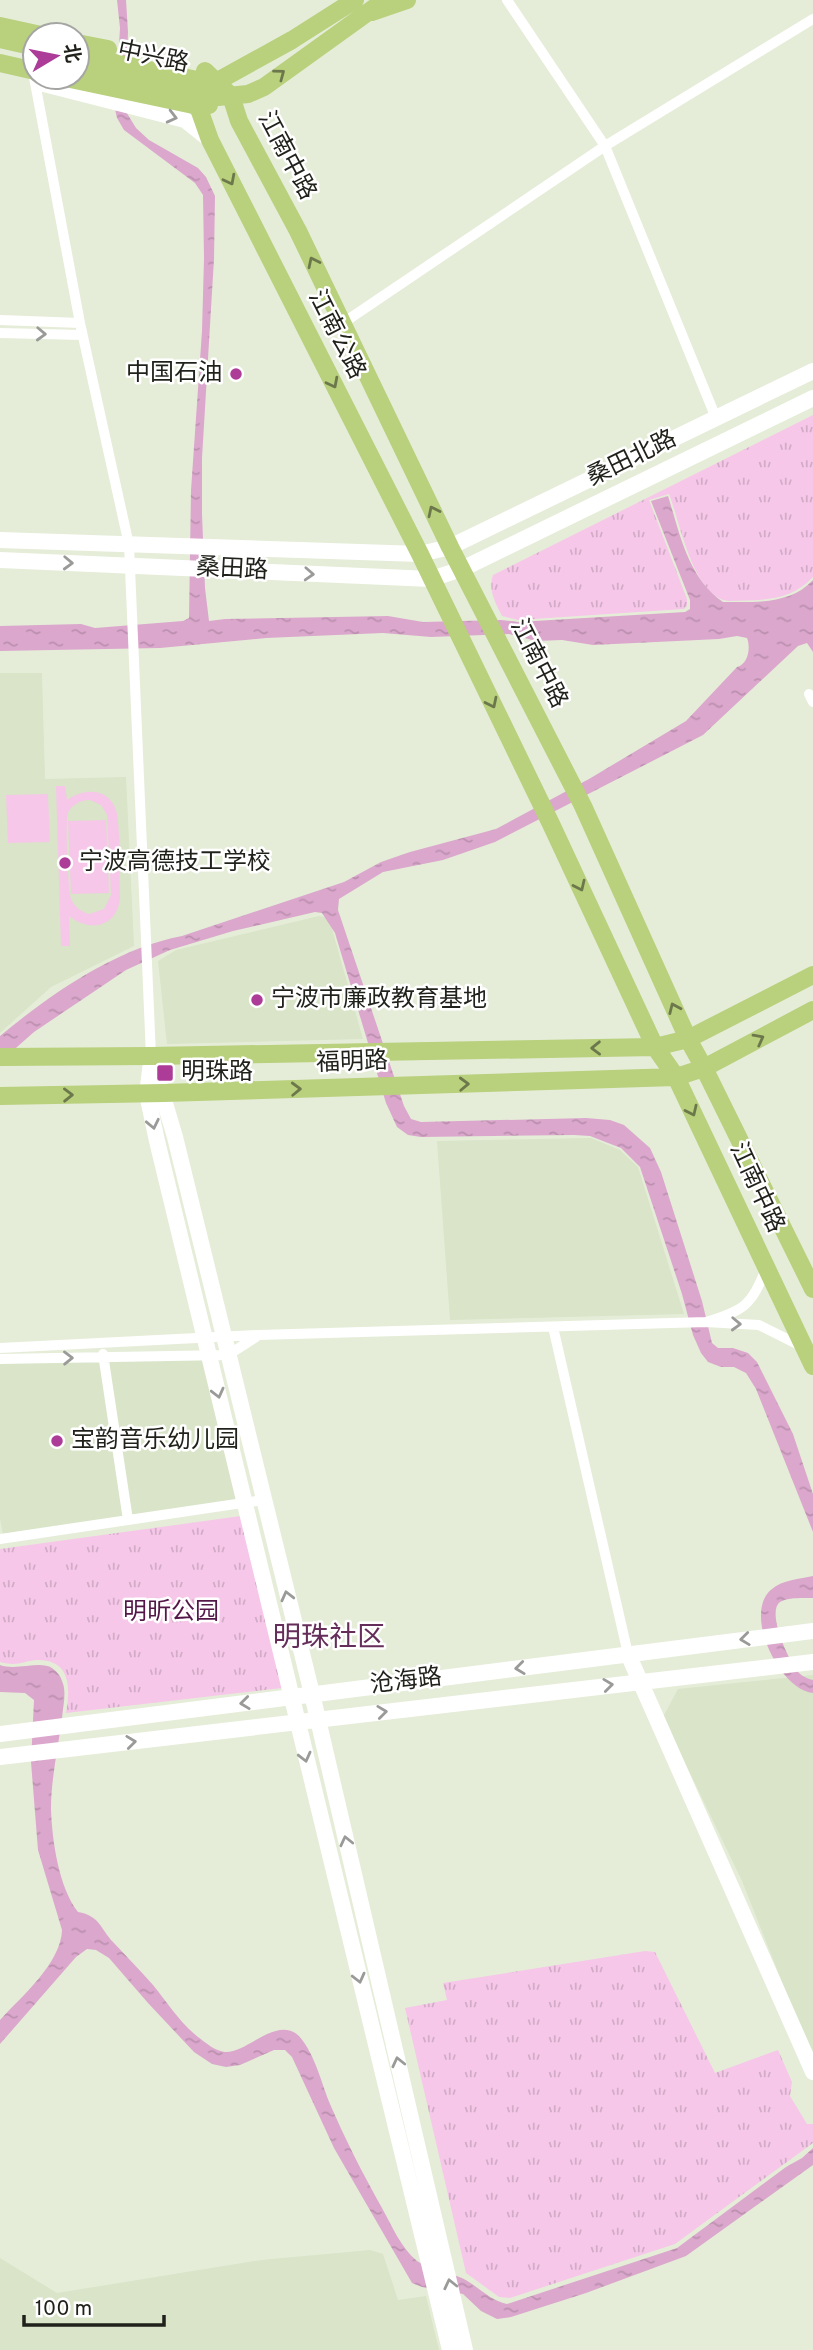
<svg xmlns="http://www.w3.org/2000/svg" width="813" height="2350" viewBox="0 0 813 2350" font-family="Overpass,'Noto Sans SC',sans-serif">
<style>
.built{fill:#d9e4c8}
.grass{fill:url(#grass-tufts)}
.pitch{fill:#f6c7e9;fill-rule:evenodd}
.water{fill:url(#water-ripples)}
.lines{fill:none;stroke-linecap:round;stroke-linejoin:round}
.street{stroke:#fff;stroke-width:10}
.secondary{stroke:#fff;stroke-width:16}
.primary{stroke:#b9d07c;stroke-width:18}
.oneway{stroke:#6c784b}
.oneway2{stroke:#9a9b98}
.poi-dot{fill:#ac3c97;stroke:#fff;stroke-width:2.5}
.labels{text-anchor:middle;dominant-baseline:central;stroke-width:5;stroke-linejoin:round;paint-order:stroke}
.street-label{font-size:24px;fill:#1f211a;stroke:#fff}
.poi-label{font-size:24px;fill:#1f211a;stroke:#fff;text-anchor:start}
.park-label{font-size:24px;fill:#531748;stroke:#fff}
.quarter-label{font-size:28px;fill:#652d59;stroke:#fff}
</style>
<defs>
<pattern id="grass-tufts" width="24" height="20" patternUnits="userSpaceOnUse" patternTransform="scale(1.75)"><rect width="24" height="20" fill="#f6c7e9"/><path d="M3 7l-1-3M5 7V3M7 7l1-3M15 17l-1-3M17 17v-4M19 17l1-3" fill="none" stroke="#d2abc7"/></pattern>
<pattern id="water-ripples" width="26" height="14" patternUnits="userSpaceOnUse" patternTransform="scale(1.75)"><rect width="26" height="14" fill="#dba7cd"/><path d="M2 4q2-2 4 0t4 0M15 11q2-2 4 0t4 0" fill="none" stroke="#bc8faf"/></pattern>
</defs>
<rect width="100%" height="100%" fill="#e5edd8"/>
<path class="built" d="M0 673H42L45 779 126 777 134 946 51 987 0 1033Z
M319 916 329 918 363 1039 167 1044 158 961 176 950Z
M591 1138 620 1150 638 1167 684 1314 450 1320 437 1141Z
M102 1359 125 1519 3 1535 0 1519V1363Z
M107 1360H205L241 1501 131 1517Z
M813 1675V2060L742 1881 663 1717 678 1689Z
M370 2250 383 2254 398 2300 426 2296 439 2350H0V2258L57 2293 261 2260Z"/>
<path class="grass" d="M813 415V577C790 602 760 600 729 601 693 598 680 521 669 494L649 500 687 599V606L684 609 518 620 502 616C495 602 488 590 493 575Z
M241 1516 282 1688 66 1713C70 1690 72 1660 38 1660 21 1661 19 1667 0 1662V1549Z
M645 1951 655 1952 715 2073 778 2050 792 2082 790 2096 807 2124H813V2143L675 2244 510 2298 499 2297 466 2273 405 2008 447 2000 443 1983Z"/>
<path class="pitch" d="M56 786H65L67 800C83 788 108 787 116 810 121 827 119 877 120 897 118 927 90 933 69 916L70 946H61ZM90 800 101 805 107 815 111 895 104 909 89 914C82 912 76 908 72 901 68 894 65 822 68 813 72 804 81 800 90 800Z
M48 794 50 842 8 843 6 795Z
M106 820 109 893 71 894 68 821Z"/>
<path class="water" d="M117 0H126L128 32 125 110 136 128 149 140 198 168 206 177 215 196 214 259 202 458V514L205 588 209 621 225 619 388 616 423 622 501 620 518 622 685 612 690 609V600L651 501 668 496C680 534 688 578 723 602 754 602 790 605 813 580V652L807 643 798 646 703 735 495 842 443 860 383 872 339 899 338 910 404 1106 411 1119 421 1122 586 1118 610 1120 624 1125 650 1148 661 1172 702 1301 712 1343 718 1348H733L748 1353 757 1362 793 1434 813 1494V1532L756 1389 746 1373 734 1367H721L708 1362 701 1353 693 1335 682 1294 640 1167 621 1148 590 1136 574 1135 421 1137 408 1135 397 1127 386 1103 335 933 322 913 315 912 233 931 170 950 126 970 34 1032 0 1062V1036C52 993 115 949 182 936L344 882 381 862 410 852 496 829 589 779 686 721 737 667C748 664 751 648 747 638L737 636 719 639 593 645 562 640 536 641 509 634 431 637 383 633 266 638 160 648 0 651V626L81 624 95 628 183 621 189 618 191 490 202 331 204 258 203 195 195 183 124 130 117 118 115 109 120 28Z
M813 1576V1598C804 1598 787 1597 780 1602 766 1612 789 1662 799 1673 802 1676 808 1679 813 1680V1693C779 1690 742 1612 772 1589 782 1580 800 1579 813 1576Z
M0 1665C17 1671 40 1660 52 1668 56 1671 61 1676 62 1681 67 1692 63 1706 62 1718 58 1748 51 1779 51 1809 52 1841 59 1888 78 1912 100 1916 100 1928 113 1942 126 1956 140 1970 153 1985 167 2002 180 2023 198 2037 206 2043 215 2051 225 2052 248 2053 277 2015 299 2036 315 2054 321 2082 330 2104 345 2139 363 2174 382 2208 392 2226 401 2248 417 2261 430 2270 448 2272 462 2278 478 2286 489 2300 507 2304L677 2248 786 2167 802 2158 813 2148V2165L686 2256 586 2293 511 2317 497 2319 481 2311 463 2294 422 2287 412 2283 334 2148 292 2057 285 2050H274L240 2065 226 2067 212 2064 194 2052 148 2003 109 1958 96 1950 87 1949 76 1957 0 2044V2020C22 1996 61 1963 62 1930L38 1850 31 1762 34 1700 25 1693 0 1692Z"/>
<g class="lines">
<path class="street" d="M507 0 605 146 716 418
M33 72 80 323 129 545 151 1056
M0 320 80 323
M343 323 605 146 813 19
M0 333 82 335
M809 694 813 702
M766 1268C753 1305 743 1311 706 1322L759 1325 803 1347
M553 1327 628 1654
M0 1348 258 1335 706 1322
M103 1354 128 1520
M0 1359 228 1355 256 1337
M0 1539 263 1500"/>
<path class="secondary" d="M38 77 44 84 185 120 210 140
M0 540 420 554 450 547 813 371
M0 560 431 579 462 569 813 398
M151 1056 175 1137 312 1694 465 2350
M151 1062 147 1094 157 1141 450 2350
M628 1654 813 2072
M0 1734 813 1631
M0 1757 813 1662"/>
<path class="primary" d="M372 12 407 0
M0 26 41 35
M0 39 35 47
M77 43 108 49
M77 55 202 81 216 82 292 40 355 0
M0 63 35 71
M77 67 218 97 248 94 264 87 385 0
M61 77 198 106 209 105
M0 1057 151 1056 655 1047 688 1039 813 975
M0 1096 164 1093 676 1077 704 1068 813 1010
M813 1289 704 1068 688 1039 583 806 450 547 298 231 239 121 231 96 205 71 198 106 210 140 420 554 551 824 655 1047 676 1077 813 1366"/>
</g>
<defs><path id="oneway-chevron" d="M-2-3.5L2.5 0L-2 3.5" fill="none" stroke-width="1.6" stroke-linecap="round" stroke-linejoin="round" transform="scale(1.75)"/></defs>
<g class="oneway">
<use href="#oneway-chevron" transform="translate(280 74) rotate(-37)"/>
<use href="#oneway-chevron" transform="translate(230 180) rotate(63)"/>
<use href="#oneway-chevron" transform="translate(313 262) rotate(-116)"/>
<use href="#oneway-chevron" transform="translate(333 383) rotate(63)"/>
<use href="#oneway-chevron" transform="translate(433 511) rotate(-116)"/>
<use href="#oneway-chevron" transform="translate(492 703) rotate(64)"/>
<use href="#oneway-chevron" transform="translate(580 886) rotate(65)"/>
<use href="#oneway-chevron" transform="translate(674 1008) rotate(-114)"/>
<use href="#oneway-chevron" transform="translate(759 1039) rotate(-28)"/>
<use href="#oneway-chevron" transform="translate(596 1048) rotate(179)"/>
<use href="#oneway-chevron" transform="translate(464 1084) rotate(-2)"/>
<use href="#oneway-chevron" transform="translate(296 1089) rotate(-2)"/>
<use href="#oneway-chevron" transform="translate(68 1095) rotate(-1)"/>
<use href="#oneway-chevron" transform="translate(692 1111) rotate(65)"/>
</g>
<g class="oneway2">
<use href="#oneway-chevron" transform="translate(172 117) rotate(14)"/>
<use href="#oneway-chevron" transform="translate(41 334) rotate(2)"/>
<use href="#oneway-chevron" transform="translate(68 563) rotate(2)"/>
<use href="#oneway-chevron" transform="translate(309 574) rotate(3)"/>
<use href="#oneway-chevron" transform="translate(153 1124) rotate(78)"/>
<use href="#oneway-chevron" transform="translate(736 1324) rotate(2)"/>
<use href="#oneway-chevron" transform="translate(68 1358) rotate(-1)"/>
<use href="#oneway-chevron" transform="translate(218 1393) rotate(76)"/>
<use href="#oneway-chevron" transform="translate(287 1596) rotate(-104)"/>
<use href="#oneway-chevron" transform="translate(745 1639) rotate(173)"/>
<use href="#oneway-chevron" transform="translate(520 1668) rotate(173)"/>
<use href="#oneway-chevron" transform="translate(608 1685) rotate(-7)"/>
<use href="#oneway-chevron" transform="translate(245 1703) rotate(173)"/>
<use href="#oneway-chevron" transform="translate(382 1712) rotate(-7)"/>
<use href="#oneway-chevron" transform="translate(131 1742) rotate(-7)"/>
<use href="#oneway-chevron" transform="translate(305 1757) rotate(76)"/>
<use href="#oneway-chevron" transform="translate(346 1841) rotate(-103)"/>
<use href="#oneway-chevron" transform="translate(359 1978) rotate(76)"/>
<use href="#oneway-chevron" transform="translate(398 2062) rotate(-103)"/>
<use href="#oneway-chevron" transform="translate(450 2284) rotate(-103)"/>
</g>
<g class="poi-dot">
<circle cx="236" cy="374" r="7"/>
<circle cx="65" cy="863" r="7"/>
<circle cx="257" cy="1000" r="7"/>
<rect x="156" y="1064" width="18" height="18" rx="3.5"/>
<circle cx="57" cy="1441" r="7"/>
</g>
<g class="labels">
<g class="street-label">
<text transform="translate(153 58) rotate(12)">中兴路</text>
<text transform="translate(286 156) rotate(62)">江南中路</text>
<text transform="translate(336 335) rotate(63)">江南公路</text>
<text transform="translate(632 459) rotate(-26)">桑田北路</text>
<text transform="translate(232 570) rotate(3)">桑田路</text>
<text transform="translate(538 664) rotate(63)">江南中路</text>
<text transform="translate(352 1063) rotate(-2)">福明路</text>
<text transform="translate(756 1188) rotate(65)">江南中路</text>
<text transform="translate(406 1682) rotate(-7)">沧海路</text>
</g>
<g class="poi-label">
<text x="222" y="374" text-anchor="end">中国石油</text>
<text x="79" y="863">宁波高德技工学校</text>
<text x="271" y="1000">宁波市廉政教育基地</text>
<text x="181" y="1073">明珠路</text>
<text x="71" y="1441">宝韵音乐幼儿园</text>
</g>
<g class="park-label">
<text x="171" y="1613">明昕公园</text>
</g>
<g class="quarter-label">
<text x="329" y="1639">明珠社区</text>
</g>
</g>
<g transform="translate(56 56) rotate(80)"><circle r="33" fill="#ffffff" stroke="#a5a6a3" stroke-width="2"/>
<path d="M0-5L12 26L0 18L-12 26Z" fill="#ac3c97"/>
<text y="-10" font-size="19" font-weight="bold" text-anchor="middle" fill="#1f211a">北</text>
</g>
<path d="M24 2315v10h140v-10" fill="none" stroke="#1f211a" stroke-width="3.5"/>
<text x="35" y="2315" font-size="21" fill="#1f211a" stroke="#ffffff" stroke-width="5" paint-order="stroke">100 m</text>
</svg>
